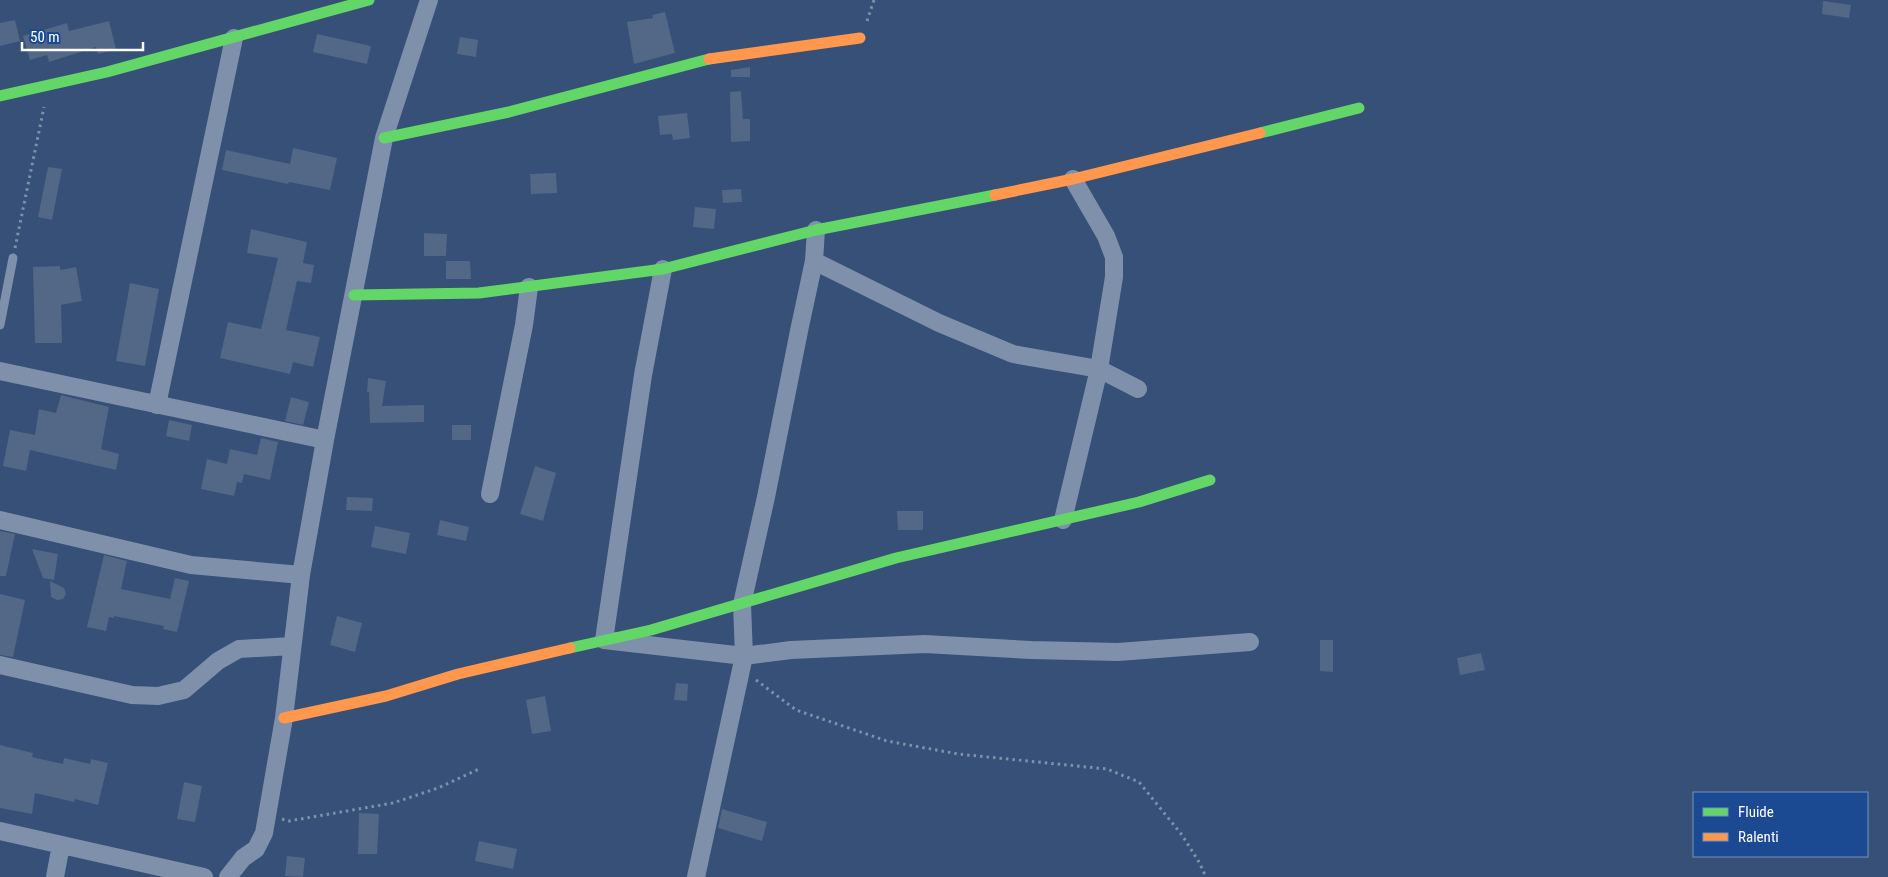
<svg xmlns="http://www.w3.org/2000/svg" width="1888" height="877" viewBox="0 0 1888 877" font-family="'Roboto Condensed',sans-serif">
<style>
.building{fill:#536786}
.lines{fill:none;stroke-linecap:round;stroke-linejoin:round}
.path{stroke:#7f91aa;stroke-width:3;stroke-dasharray:2.5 4;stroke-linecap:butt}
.lane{stroke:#7f91aa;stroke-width:9}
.street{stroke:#7f91aa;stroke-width:18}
.fast{stroke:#63d668;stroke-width:11}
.slow{stroke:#ff974d;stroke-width:11}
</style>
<rect width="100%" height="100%" fill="#365077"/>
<path class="building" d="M1823 1 1851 5 1849 18 1822 14Z
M665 12 675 53 634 64 627 22 653 18 652 15Z
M15 20 20 41 0 46V23Z
M109 21 116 49 98 54 96 47 49 62 47 55 30 60 23 36 67 23 69 31Z
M317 34 371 46 367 64 313 52Z
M460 37 478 40 476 57 457 54Z
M750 67V77H731V70Z
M741 91 743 119H750V141L731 142 730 92Z
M687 113 690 138 673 140 672 134 660 135 658 116Z
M293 148 337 158 330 190 289 182 288 184 222 170 226 150 290 164Z
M48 167 62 169 52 220 38 217Z
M556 173 557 193 531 194 530 174Z
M741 189 742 202 723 203 722 190Z
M695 207 716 209 714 229 693 227Z
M251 229 307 242 303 263 314 265 311 283 297 281 286 330 320 337 313 367 293 362 290 374 220 358 228 322 261 329 278 258 247 253Z
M424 233 447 234 446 256H424Z
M446 261H470L471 279H446Z
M60 266V270L76 267 82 301 61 305 62 343H35L33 267Z
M130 283 159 289 145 366 116 361Z
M368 378 386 381 382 406 424 405V422L370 423 369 392H367Z
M61 395 109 407 101 449 119 454 116 470 30 450 26 471 3 466 10 430 35 435 39 409 56 413Z
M291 397 309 402 303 425 285 421Z
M169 420 192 425 189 441 166 436Z
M452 425H471V440H452Z
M261 438 278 442 270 480 244 474 242 483 237 482 234 496 201 489 207 459 227 464 230 449 257 455Z
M535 466 556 473 543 521 520 514Z
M347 497 373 498 372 511 346 510Z
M897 511H923V530H898Z
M440 520 469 527 466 541 437 535Z
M375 526 410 533 406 554 371 547Z
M0 531 15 534 6 576H0Z
M32 549 58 554 54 580 43 578Z
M104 555 127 561 121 589 170 599 175 578 189 581 177 632 163 629 164 626 114 616V618L109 617 106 631 87 627Z
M50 581 64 588 66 594 63 599 57 600 51 597Z
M0 594 25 600 13 657 0 655Z
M337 616 362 623 355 652 330 645Z
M1320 640H1333V672L1320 671Z
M1481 653 1485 670 1460 675 1457 658Z
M676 683 688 684 687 701 674 700Z
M545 696 551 731 532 734 526 700Z
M0 745 33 753 32 757 63 764 64 758 90 764 91 759 108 763 98 805 75 799 74 802 35 793 32 814 0 808Z
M184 782 202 786 195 822 177 819Z
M722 809 767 822 762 841 718 828Z
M359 813 379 814 377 854H358Z
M479 841 517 849 513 869 475 861Z
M287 856 305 858 303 877 285 876Z"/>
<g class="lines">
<path class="path" d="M867 21 874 0
M15 248 44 107
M756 680 796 710 887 741 958 754 1107 769 1139 782 1182 835 1199 862 1206 877
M282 819 289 821 393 803 438 788 479 769"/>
<path class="lane" d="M0 325 13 258"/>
<path class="street" d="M814 261 939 323 1013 354 1099 369 1138 389
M663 269 643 375 604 640 744 656 791 650 925 644 1031 650 1118 652 1250 642
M0 371 325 440
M157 405 234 38
M490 494 524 325 529 287
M0 520 191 565 301 575
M1063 520 1099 369 1114 277V257L1106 236 1073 179
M0 665 132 695 158 696 184 690 218 661 239 649 292 646
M0 831 204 877
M55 877 61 845
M228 877 243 858 256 849 264 833 284 718 301 575 325 440 384 138 429 0
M696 877 744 656 742 604 766 497 799 331 814 261 816 230"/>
<path class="fast" d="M0 96 107 72 369 0
M1260 133 1359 108
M384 138 509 112 709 59
M354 295 479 293 663 269 816 230 995 195
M570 648 651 630 896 558 1139 502 1210 480"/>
<path class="slow" d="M709 59 860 38
M995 195 1073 179 1260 133
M284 718 386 696 458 674 570 648"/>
</g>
<rect x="1693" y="792" width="175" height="65" fill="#1b4a92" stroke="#7692be"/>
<rect x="1703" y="808" width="25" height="8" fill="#63d668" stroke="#7692be"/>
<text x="1738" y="817" font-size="15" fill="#ffffff">Fluide</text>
<rect x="1703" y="833" width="25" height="8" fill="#ff974d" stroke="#7692be"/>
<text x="1738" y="842" font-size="15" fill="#ffffff">Ralenti</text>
<path d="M22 42v8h121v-8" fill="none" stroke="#ffffff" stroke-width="2.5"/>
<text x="30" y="42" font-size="15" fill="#ffffff" stroke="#1b4a92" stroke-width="4" paint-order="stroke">50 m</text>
</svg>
